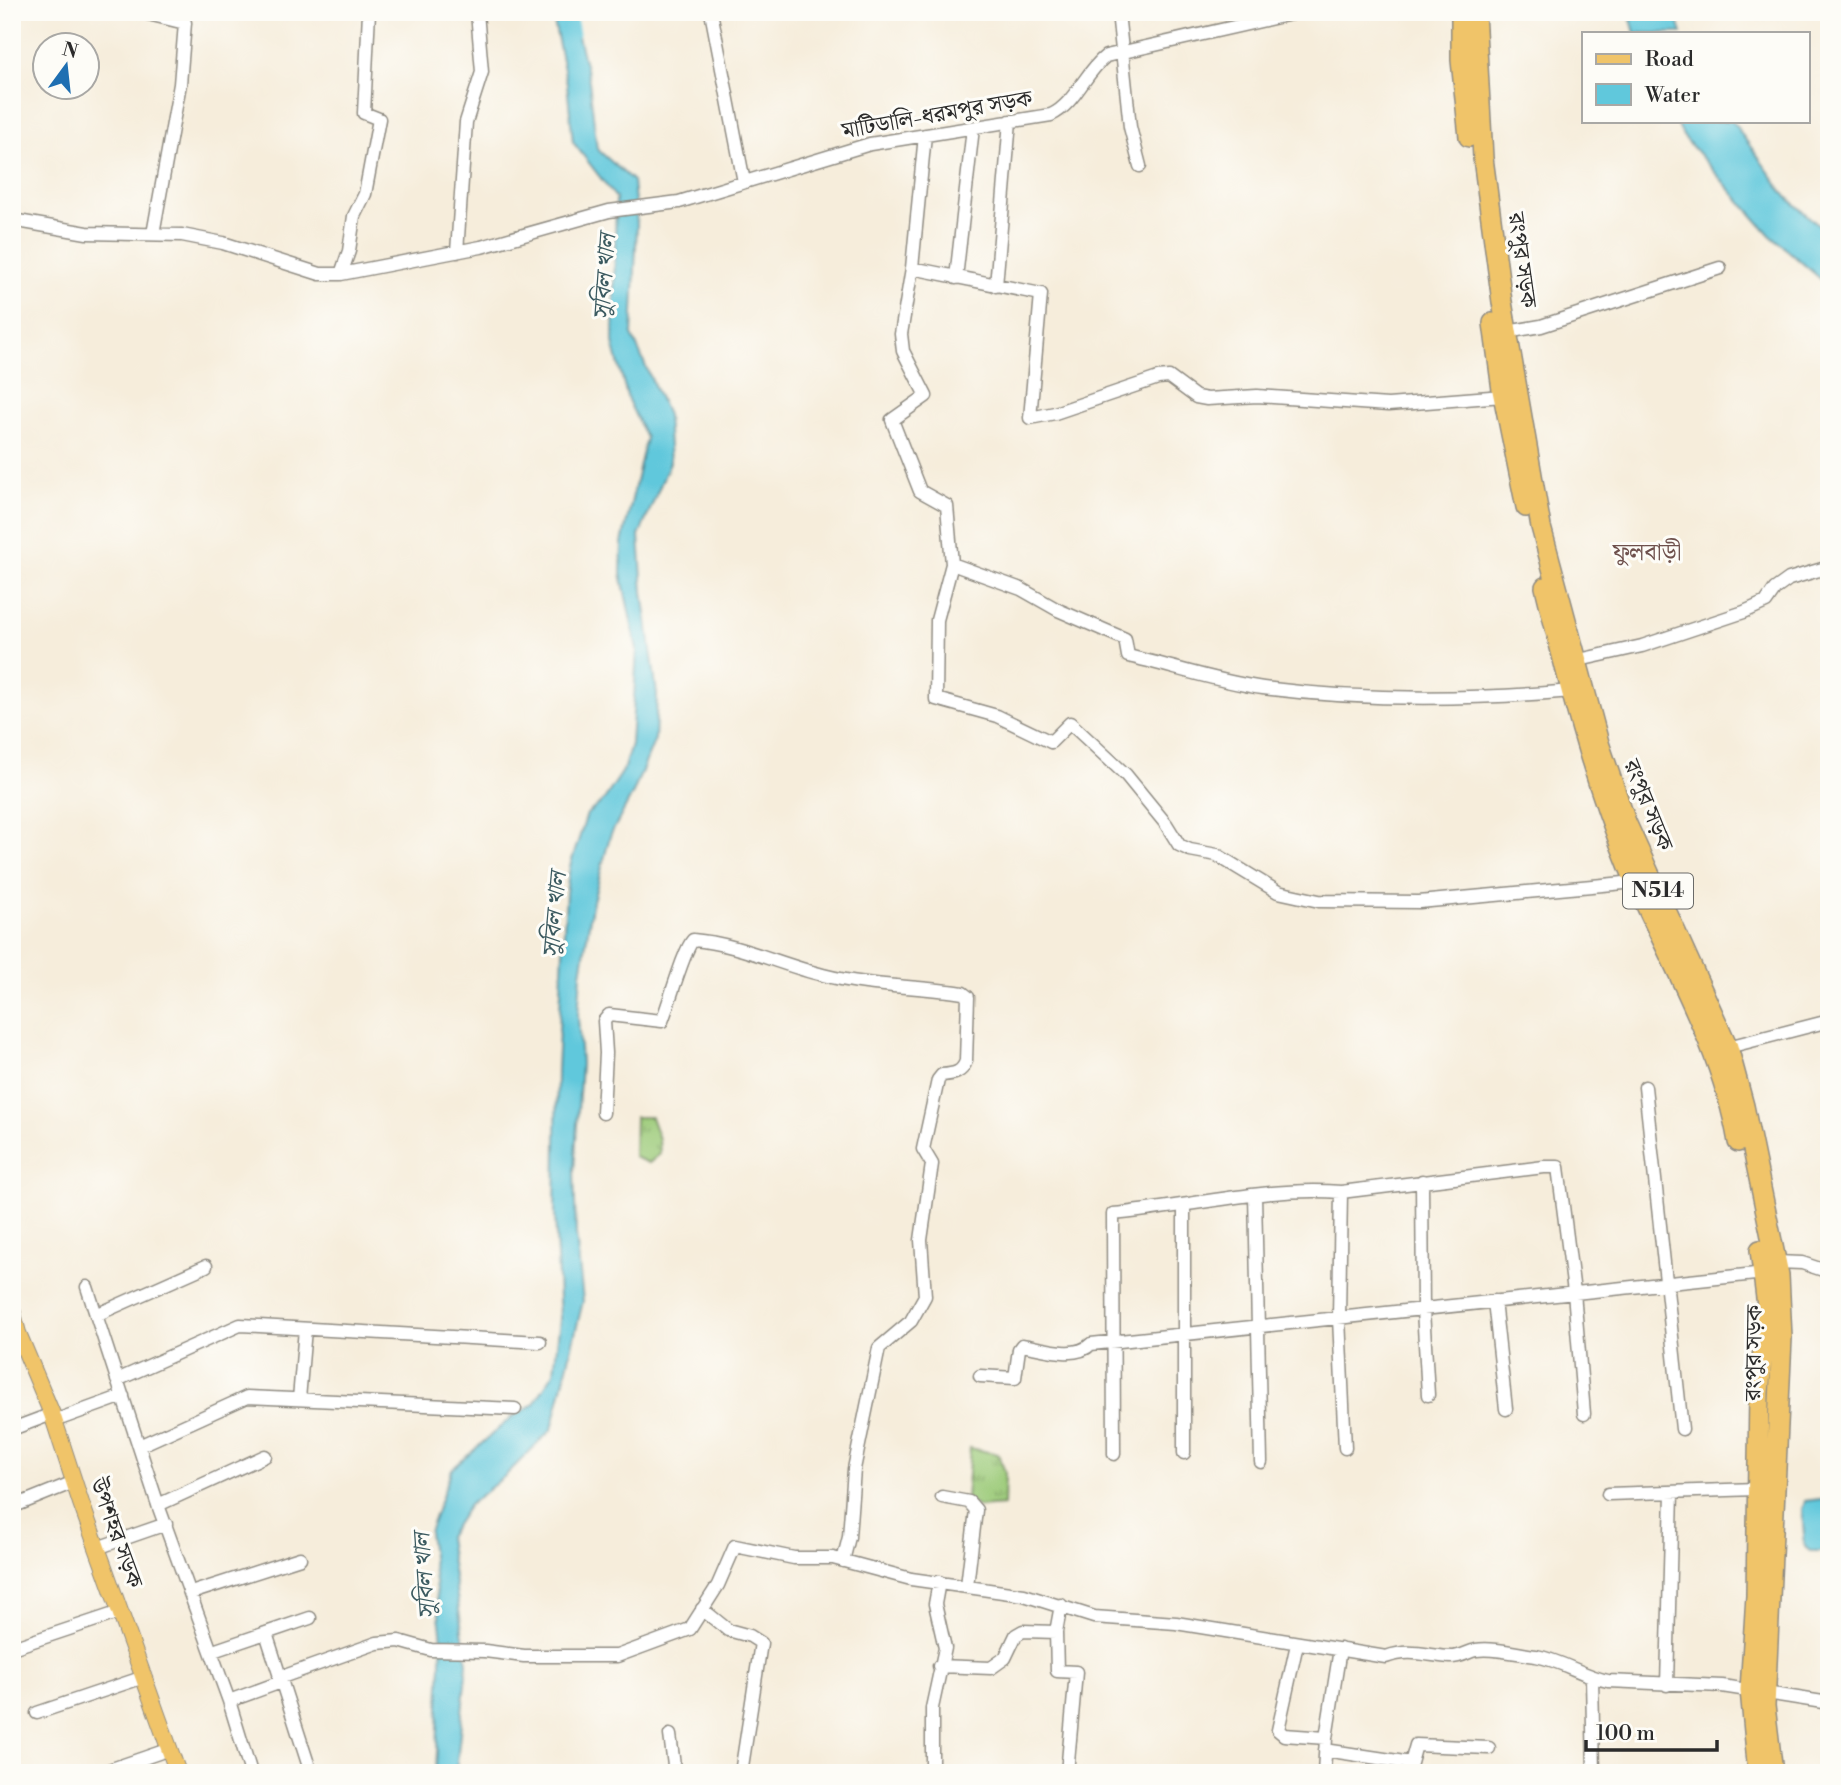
<svg xmlns="http://www.w3.org/2000/svg" width="1841" height="1785" viewBox="0 0 1841 1785" font-family="'Libre Bodoni','Noto Serif Bengali',serif">
<style>
.park{fill:url(#park-tufts);stroke:#637a52;stroke-width:2}
.water{fill:#60c8dc;stroke:#467a84;stroke-width:2}
.lines{fill:none;stroke-linecap:round;stroke-linejoin:round}
.canal{stroke:#60c8dc;stroke-width:9}
.minor-casing{stroke:#908c83;stroke-width:15}
.major-casing{stroke:#908c83;stroke-width:18}
.highway-casing{stroke:#908c83;stroke-width:22}
.minor{stroke:#fff;stroke-width:12}
.major{stroke:#f0c469;stroke-width:16}
.highway{stroke:#f0c469;stroke-width:19}
.labels{text-anchor:middle;dominant-baseline:central;stroke-width:6;stroke-linejoin:round;paint-order:stroke}
.shield{fill:#fdfcf7;stroke:#6a6a68;stroke-width:2}
.shield-label{font-size:21px;font-weight:bold;fill:#2b2b2b}
.street-label{font-size:23px;fill:#2b2b2b;stroke:#fdfcf7}
.water-label{font-size:24px;font-style:italic;fill:#3b5a60;stroke:#fdfcf7}
.neighbourhood-label{font-size:24px;fill:#6e504c;stroke:#fdfcf7}
</style>
<defs>
<pattern id="park-tufts" width="24" height="20" patternUnits="userSpaceOnUse" patternTransform="scale(1.75)"><rect width="24" height="20" fill="#9bca78"/><path d="M3 7l-1-3M5 7V3M7 7l1-3M15 17l-1-3M17 17v-4M19 17l1-3" fill="none" stroke="#7fa463"/></pattern>
</defs>
<rect width="100%" height="100%" fill="#fdfcf7"/>
<filter id="ink" filterUnits="userSpaceOnUse"><feTurbulence type="fractalNoise" baseFrequency=".0143" numOctaves="2"/><feDisplacementMap in="SourceGraphic" scale="14" xChannelSelector="R" yChannelSelector="G"/><feConvolveMatrix kernelMatrix="1 2 1 2 8 2 1 2 1" color-interpolation-filters="sRGB"/></filter>
<filter id="wash" filterUnits="userSpaceOnUse"><feTurbulence type="fractalNoise" baseFrequency=".00686" numOctaves="4" result="noise"/><feDisplacementMap in="SourceGraphic" scale="28" xChannelSelector="R" yChannelSelector="G"/><feGaussianBlur stdDeviation="1.57" result="paint"/><feColorMatrix in="noise" values="0 0 0 0 0 0 0 0 0 0 0 0 0 0 0 0 0 1.4 0 .05"/><feComposite in="paint" operator="in"/></filter>
<g filter="url(#wash)">
<rect width="100%" height="100%" fill="#f6eddb"/>
<path class="park" d="M635 1117H651L659 1139 660 1154 649 1163 634 1157Z
M970 1448 998 1454 1005 1472 1004 1505 978 1507 966 1499Z"/>
<path class="water" d="M552 12H572L589 81 597 149 633 181 637 224 632 335 667 415 670 462 639 536 643 592 657 694 655 739 633 793 610 836 592 905 581 974 578 1015 581 1064 574 1171 576 1235 583 1301 552 1429 506 1475 469 1505 448 1537 467 1663 456 1773H436L442 1640 429 1532 452 1469 511 1418 534 1404 554 1372 560 1319 555 1214 557 1070 566 892 570 866 587 814 603 801 623 771 631 744 637 650 621 573 622 543 646 438 628 400 613 343 616 198 573 142 567 84Z
M1629 12H1675L1682 33H1635Z
M1676 121H1732L1787 197 1829 235V286L1770 235 1683 136Z
M1829 1498V1551H1810L1805 1547 1802 1509 1805 1501Z"/>
<g class="lines">
<path class="canal" d="M571 12 575 34"/>
</g>
</g>
<g filter="url(#ink)">
<g class="lines">
<g class="minor-casing">
<path id="minor" d="M140 12 185 23 180 84 153 234
M711 12 744 182
M1118 12 1130 127 1140 166
M925 135 912 268 901 334 903 351 926 396 892 420 920 491 947 506 952 564 937 620 936 699 997 716 1051 742 1070 723 1126 775 1166 824 1179 845 1190 850 1217 855 1278 892 1319 901 1419 902 1635 882
M12 220 87 233 182 235 223 243 320 274H341L481 247 609 211 679 202 870 144 1051 115C1075 104 1085 72 1106 56L1300 12
M457 252 466 122 482 72 477 12
M912 268 1041 294 1030 418 1055 413 1158 378 1169 377 1196 397 1207 399 1257 396 1388 405 1503 396
M341 274 349 251 354 216 365 194 379 119 364 113 369 12
M956 278 973 128
M996 286 1010 121
M1507 332 1541 326 1720 268
M952 564 1021 589 1058 610 1125 639 1128 656C1172 666 1218 682 1263 688 1365 701 1469 700 1572 691
M1579 660 1642 646 1744 612 1766 602 1775 589 1789 579 1829 567
M1728 1047 1829 1021
M1645 1087 1682 1429
M603 1113 606 1053 604 1021 609 1015 662 1021C669 1004 684 949 693 940 740 944 778 964 823 975 869 987 916 986 963 993L968 997 966 1061C962 1073 954 1074 942 1075L938 1080 923 1149 932 1164 921 1240 925 1296 911 1321 879 1348 854 1469 849 1537 843 1561
M1422 1181 1423 1310 1428 1395
M1341 1192 1339 1318 1345 1448
M1255 1195 1261 1462
M1184 1207V1453
M1776 1262 1802 1263 1829 1272
M87 1287 158 1505 229 1701 251 1773
M1494 1301 1506 1409
M96 1315 206 1266
M980 1376 1015 1378 1019 1349 1022 1345C1042 1348 1076 1360 1091 1344L1765 1273
M117 1380 240 1325 540 1342
M299 1399 305 1329
M54 1421 123 1396
M12 1429 52 1414
M139 1446 247 1397 515 1409
M1114 1454 1113 1214C1187 1207 1268 1186 1341 1192L1544 1167H1558L1574 1292 1584 1414
M1608 1494 1756 1489
M942 1497 969 1502 976 1510 967 1586
M158 1505 265 1456
M12 1507 74 1482
M97 1548 166 1524
M191 1593 300 1558
M1061 1605 1056 1632 1057 1671 1076 1672 1067 1773
M702 1609 728 1630 750 1636 761 1643 741 1773
M266 1633 311 1773
M1297 1644 1278 1730 1284 1735 1326 1738
M15 1647 120 1612
M213 1651 310 1618
M939 1666 991 1668 1005 1658 1016 1635 1023 1631 1056 1632
M279 1678 377 1643 399 1641 431 1650 485 1651 524 1656H617L690 1629 718 1585 735 1546 794 1558H833L911 1579 1024 1595 1094 1617 1176 1623 1386 1657C1410 1648 1428 1656 1451 1657 1461 1657 1467 1652 1476 1650 1493 1647 1519 1654 1536 1656 1563 1661 1583 1676 1608 1681L1722 1686 1829 1703
M1592 1678 1594 1773
M1667 1685 1672 1492
M229 1701 281 1682
M37 1713 144 1677
M670 1735 675 1773
M1325 1750 1411 1763 1416 1745 1489 1748
M100 1773 170 1749
M932 1773V1708L945 1648 935 1604 939 1582
M1324 1773 1326 1738 1340 1649"/>
</g>
<g class="major-casing">
<path id="major" d="M12 1310 18 1333 52 1414 81 1503 178 1773"/>
</g>
<g class="highway-casing">
<path id="highway" d="M1461 12V60L1469 137
M1475 12 1483 158 1502 302 1541 527 1599 743 1626 822 1728 1047 1744 1106 1779 1275 1782 1338 1765 1706 1773 1773
M1493 323 1502 390 1526 507
M1545 587C1568 682 1592 777 1629 867 1667 958 1721 1043 1738 1142
M1758 1773 1750 1690 1756 1596 1759 1393 1767 1306 1760 1250"/>
</g>
<use href="#minor" class="minor"/>
<use href="#major" class="major"/>
<use href="#highway" class="highway"/>
</g>
</g>
<g class="labels">
<rect class="shield" x="1623" y="873.5" width="70" height="35" rx="5"/>
<g class="shield-label">
<text x="1658" y="891">N514</text>
</g>
<g class="street-label">
<text transform="translate(937 115) rotate(-10)">মাটিডালি-ধরমপুর সড়ক</text>
<text transform="translate(1522 260) rotate(82)">রংপুর সড়ক</text>
<text transform="translate(1648 805) rotate(68)">রংপুর সড়ক</text>
<text transform="translate(1754 1353) rotate(-89)">রংপুর সড়ক</text>
<text transform="translate(116 1533) rotate(70)">উপশহর সড়ক</text>
</g>
<g class="water-label">
<text transform="translate(605 277) rotate(-86)">সুবিল খাল</text>
<text transform="translate(555 915) rotate(-85)">সুবিল খাল</text>
<text transform="translate(425 1576) rotate(-94)">সুবিল খাল</text>
</g>
<g class="neighbourhood-label">
<text x="1647" y="553">ফুলবাড়ী</text>
</g>
</g>
<rect width="1841" height="1785" fill="none" stroke="#fdfcf7" stroke-width="42"/>
<rect x="1582" y="32" width="228" height="91" fill="#fdfcf7" stroke="#a9a8a5" stroke-width="2"/>
<rect x="1596" y="54" width="35" height="10" fill="#f0c469" stroke="#a9a8a5" stroke-width="2"/>
<text x="1645" y="66" font-size="21" fill="#2b2b2b">Road</text>
<rect x="1596" y="84" width="35" height="21" fill="#60c8dc" stroke="#a9a8a5" stroke-width="2"/>
<text x="1645" y="102" font-size="21" fill="#2b2b2b">Water</text>
<g transform="translate(66 66) rotate(15)"><circle r="33" fill="#fdfcf7" stroke="#a9a8a5" stroke-width="2"/>
<path d="M0-5L12 26L0 18L-12 26Z" fill="#1f6fb2"/>
<text y="-10" font-size="19" font-weight="bold" text-anchor="middle" fill="#2b2b2b">N</text>
</g>
<path d="M1586 1740v10h131v-10" fill="none" stroke="#2b2b2b" stroke-width="3.5"/>
<text x="1596" y="1740" font-size="21" fill="#2b2b2b" stroke="#fdfcf7" stroke-width="5" paint-order="stroke">100 m</text>
</svg>
